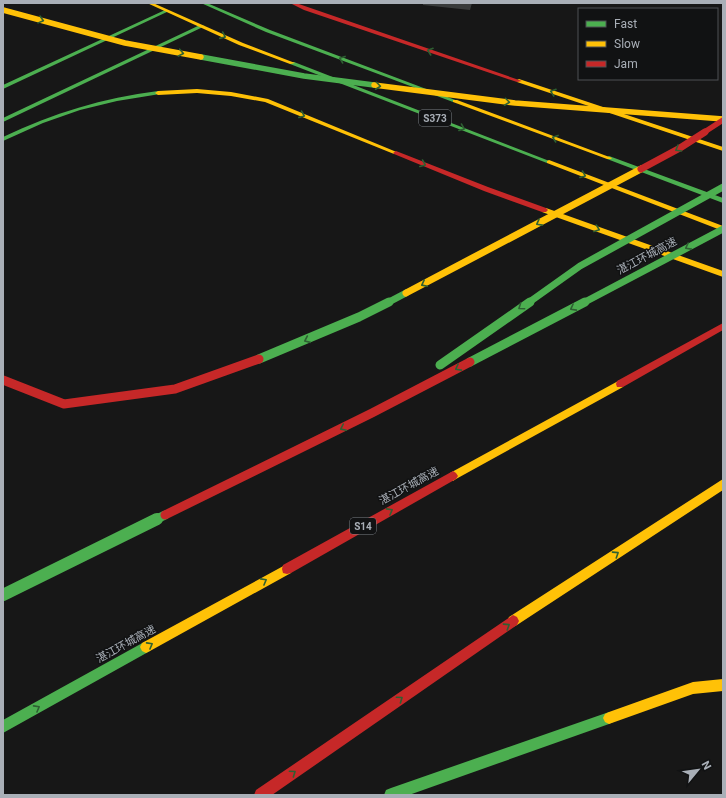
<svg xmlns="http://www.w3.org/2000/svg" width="726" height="798" viewBox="0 0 726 798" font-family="Roboto,'Noto Sans SC',sans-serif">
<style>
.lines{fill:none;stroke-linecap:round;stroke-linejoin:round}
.fast{fill:#4caf50;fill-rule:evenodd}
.slow{fill:#ffc107;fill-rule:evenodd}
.jam{fill:#c62828;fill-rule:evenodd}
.fast-bridge-far3{stroke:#4caf50;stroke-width:5.5}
.fast-bridge-far2{stroke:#4caf50;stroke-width:7}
.fast-bridge-far1{stroke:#4caf50;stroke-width:9}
.fast-bridge{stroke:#4caf50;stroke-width:12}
.slow-bridge-far1{stroke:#ffc107;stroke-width:5.5}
.slow-bridge{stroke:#ffc107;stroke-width:7}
.jam-bridge-far2{stroke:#c62828;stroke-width:5.5}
.jam-bridge-far1{stroke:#c62828;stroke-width:7}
.jam-bridge{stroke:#c62828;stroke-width:9}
.wall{fill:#393b3b}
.oneway{stroke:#2e6032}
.labels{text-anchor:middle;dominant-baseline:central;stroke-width:3;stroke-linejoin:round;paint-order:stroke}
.shield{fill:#111213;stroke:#7b8086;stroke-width:1}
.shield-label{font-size:10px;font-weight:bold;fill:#a9afb7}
.street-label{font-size:11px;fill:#a9afb7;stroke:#111213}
</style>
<rect width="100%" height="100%" fill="#171717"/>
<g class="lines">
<path class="fast" d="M201 3H207L270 30 458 101 453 102 266 32Z
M165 10 169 11 3 89V85Z
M200 25 205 26 3 122V118Z
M290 62H294L552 162 551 163H547L290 64Z
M158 91 160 92V94L117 101 80 110 43 123 3 141V137C53 113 103 98 158 91Z
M609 156 723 198V203L607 159V157Z
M146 641 150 643 152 647 150 651 3 733V720Z
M609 712 613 714 615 718 613 722 609 724 409 795H384L386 790 391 788Z"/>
<path class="slow" d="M147 3H153L243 43 295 63 290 64 239 45Z
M519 79 723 147V151L517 82V80Z
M197 89 231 92 268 99 399 153 394 154 265 102 231 96 197 93 158 95 155 93 158 91Z
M453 100H457L612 158 611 159H607L453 102Z
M549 160 723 226V231L547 163V161Z
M542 208H546L723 271V277L542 212Z
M620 380 623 381 624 384 623 387 456 479 453 481 450 479 448 476 450 473Z
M723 479V490L517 625 513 627 509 625 507 621 509 617Z
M287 564 291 565 292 569 291 573 150 651 146 653 142 651 140 647 142 643Z
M723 679V691L693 694 609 724 605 722 603 718 605 714 609 712 693 682Z"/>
<path class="jam" d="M290 3H296L522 81 517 82 304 10Z
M396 151 488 187 546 208 548 210 546 212H542L484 191 394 154 393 153Z
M723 323V330L623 387H617L616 384 617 381Z
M453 471 456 473 458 476 456 479 291 573 287 574 283 573 282 569 283 565Z
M513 615 517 617 519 621 517 625 272 795H254L256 790Z"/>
<path class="fast-bridge-far3" d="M201 57 304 76 374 85"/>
<path class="fast-bridge-far2" d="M387 303 406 293
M528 303 580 266 723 187
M583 303 723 229"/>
<path class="fast-bridge-far1" d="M259 359 359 317 389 302
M470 362 585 302
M440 365 530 302
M155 520 165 515"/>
<path class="fast-bridge" d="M3 595 157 519"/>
<path class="slow-bridge-far1" d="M3 10 125 43 201 57
M374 85 515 103 723 119"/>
<path class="slow-bridge" d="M406 293 641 169"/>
<path class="jam-bridge-far2" d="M703 133 723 120"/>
<path class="jam-bridge-far1" d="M641 169 680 148 705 132"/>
<path class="jam-bridge" d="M3 380 64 404 175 389 259 359
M165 515 372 413 470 362"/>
</g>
<path class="wall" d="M423 3H472L470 10 423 5Z"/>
<defs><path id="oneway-chevron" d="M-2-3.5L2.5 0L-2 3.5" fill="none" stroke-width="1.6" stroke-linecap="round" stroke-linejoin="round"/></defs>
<g class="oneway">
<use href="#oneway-chevron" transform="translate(41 20) rotate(15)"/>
<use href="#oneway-chevron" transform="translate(223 36) rotate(24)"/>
<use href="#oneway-chevron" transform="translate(430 51) rotate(-161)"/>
<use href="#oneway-chevron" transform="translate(181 53) rotate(11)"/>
<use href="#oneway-chevron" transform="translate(342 59) rotate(-160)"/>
<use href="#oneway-chevron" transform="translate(378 86) rotate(7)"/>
<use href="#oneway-chevron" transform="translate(553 92) rotate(-161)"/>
<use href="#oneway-chevron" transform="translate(507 102) rotate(7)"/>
<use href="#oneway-chevron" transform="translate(302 115) rotate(22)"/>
<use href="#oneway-chevron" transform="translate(462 128) rotate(21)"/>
<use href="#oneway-chevron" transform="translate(555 138) rotate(-160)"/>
<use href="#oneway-chevron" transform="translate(678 149) rotate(150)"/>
<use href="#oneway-chevron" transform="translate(423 164) rotate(22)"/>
<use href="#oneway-chevron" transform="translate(583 175) rotate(21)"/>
<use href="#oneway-chevron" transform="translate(539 223) rotate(152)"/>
<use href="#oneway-chevron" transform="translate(597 229) rotate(20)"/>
<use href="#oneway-chevron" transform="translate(688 247) rotate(152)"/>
<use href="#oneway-chevron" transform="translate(424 284) rotate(153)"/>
<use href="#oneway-chevron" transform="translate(521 307) rotate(145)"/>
<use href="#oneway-chevron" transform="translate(573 308) rotate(152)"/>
<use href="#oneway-chevron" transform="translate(307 340) rotate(156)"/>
<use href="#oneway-chevron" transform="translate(458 368) rotate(152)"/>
<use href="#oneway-chevron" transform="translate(343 428) rotate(154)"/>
<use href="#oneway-chevron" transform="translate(390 511) rotate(-29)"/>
<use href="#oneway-chevron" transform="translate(616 554) rotate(-33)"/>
<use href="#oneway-chevron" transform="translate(264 581) rotate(-29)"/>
<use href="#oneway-chevron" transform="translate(507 626) rotate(-33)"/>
<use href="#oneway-chevron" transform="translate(150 645) rotate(-29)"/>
<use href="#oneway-chevron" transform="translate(400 699) rotate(-35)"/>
<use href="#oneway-chevron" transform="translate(37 708) rotate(-29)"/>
<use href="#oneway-chevron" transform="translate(293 773) rotate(-35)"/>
</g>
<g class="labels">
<g class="shield">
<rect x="419" y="110" width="32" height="16" rx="3"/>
<rect x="350" y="518" width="26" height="16" rx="3"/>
</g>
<g class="shield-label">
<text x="435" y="118">S373</text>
<text x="363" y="526">S14</text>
</g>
<g class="street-label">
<text transform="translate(647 256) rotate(-28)">湛江环城高速</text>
<text transform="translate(409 486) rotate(-29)">湛江环城高速</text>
<text transform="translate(126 644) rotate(-29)">湛江环城高速</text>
</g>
</g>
<rect width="726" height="798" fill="none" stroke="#a9afb7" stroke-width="8"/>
<rect x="578" y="8" width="140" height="72" fill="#111213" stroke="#4e5155"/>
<rect x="586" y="21" width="20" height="6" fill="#4caf50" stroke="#4e5155"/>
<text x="614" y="28" font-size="12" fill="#a9afb7">Fast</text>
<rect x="586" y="41" width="20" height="6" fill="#ffc107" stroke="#4e5155"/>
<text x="614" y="48" font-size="12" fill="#a9afb7">Slow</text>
<rect x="586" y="61" width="20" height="6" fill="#c62828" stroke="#4e5155"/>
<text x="614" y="68" font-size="12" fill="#a9afb7">Jam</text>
<g transform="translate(698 770) rotate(61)" stroke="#111213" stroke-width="3" paint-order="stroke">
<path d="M0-3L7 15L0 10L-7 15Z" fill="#a9afb7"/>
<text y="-6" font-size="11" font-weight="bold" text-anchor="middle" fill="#a9afb7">N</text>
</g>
</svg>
